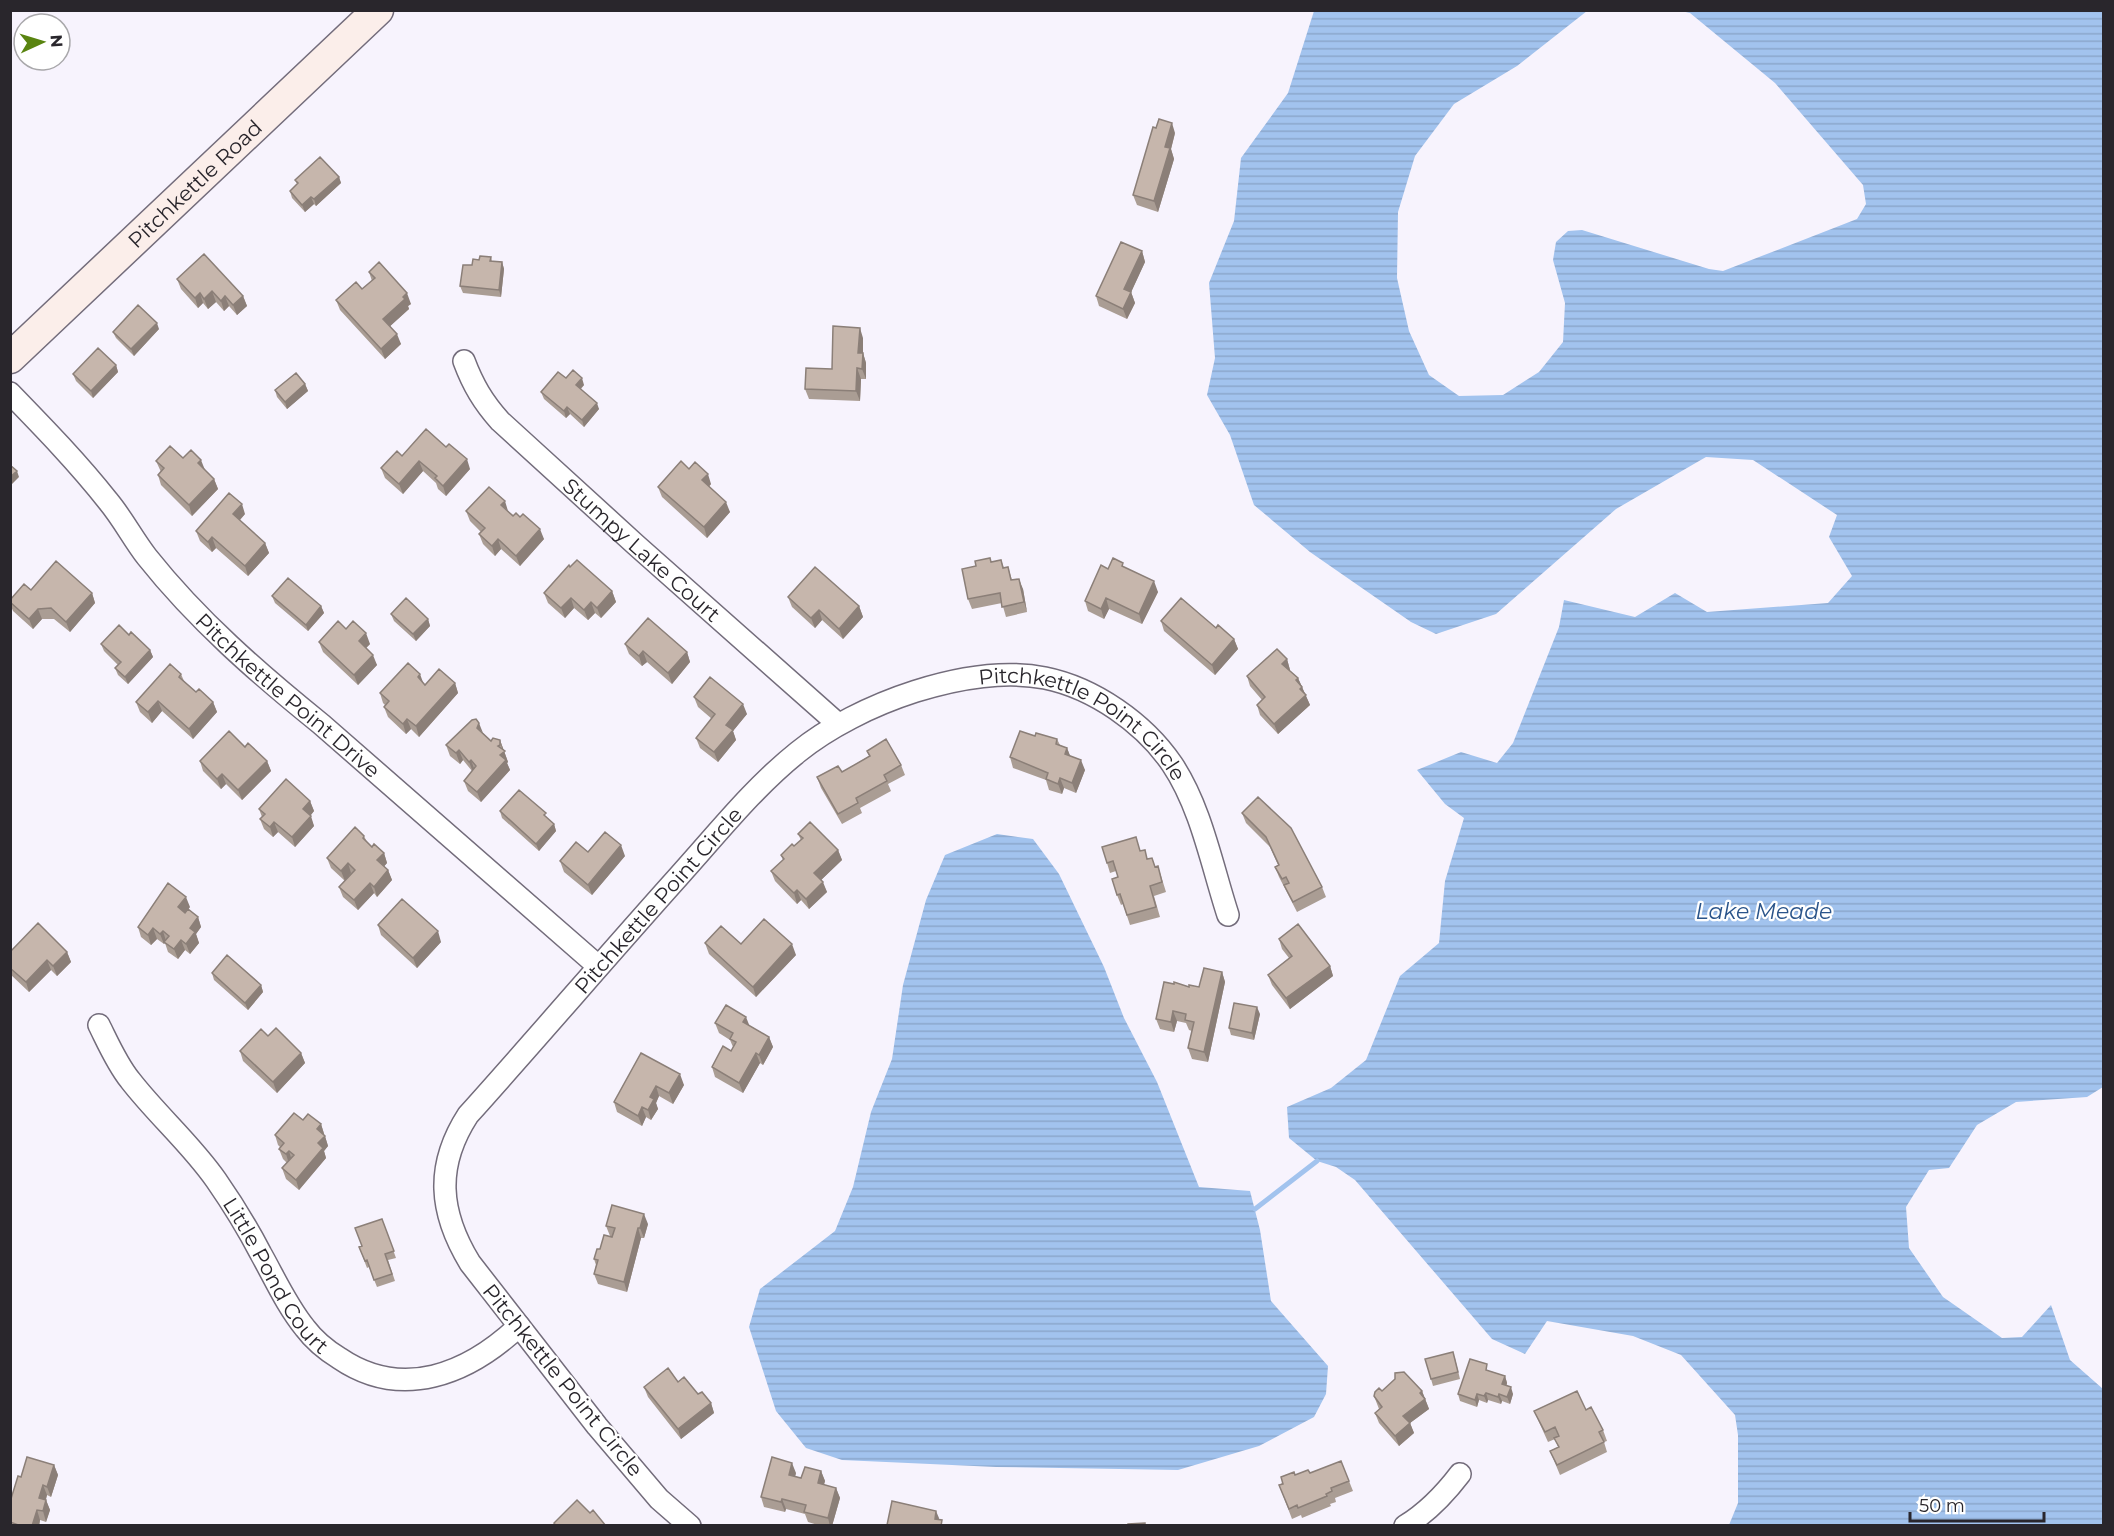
<svg xmlns="http://www.w3.org/2000/svg" width="2114" height="1536" viewBox="0 0 2114 1536" font-family="Montserrat,sans-serif">
<style>
.water{fill:url(#water-rules)}
.lines{fill:none;stroke-linecap:round;stroke-linejoin:round}
.stream{stroke:#a2c3ee;stroke-width:5}
.minor-casing{stroke:#736c7b;stroke-width:24}
.secondary-casing{stroke:#736c7b;stroke-width:33}
.minor{stroke:#fff;stroke-width:21}
.secondary{stroke:#fbeeea;stroke-width:30}
.wall{fill:#aa9d94}
.shaded-wall{fill:#8b7f78}
.building{fill:#c6b6ac;stroke:#8b7f78;stroke-width:1.5}
.labels{text-anchor:middle;dominant-baseline:central;stroke-width:4.5;stroke-linejoin:round;paint-order:stroke}
.street-label{font-size:21px;fill:#29262c;stroke:#fff}
.water-label{font-size:22px;font-style:italic;fill:#2a548a;stroke:#fff}
</style>
<defs>
<pattern id="water-rules" width="6" height="5" patternUnits="userSpaceOnUse" patternTransform="scale(1.5)"><rect width="6" height="5" fill="#a2c3ee"/><path d="M0 2.5h6" fill="none" stroke="#8ca7cc"/></pattern>
</defs>
<rect width="100%" height="100%" fill="#f7f3fd"/>
<path class="water" d="M1314 11H1587L1517 66 1454 104 1415 156 1398 212 1397 278 1409 331 1429 375 1459 396 1503 395 1539 372 1563 342 1565 303 1553 260 1556 242 1568 231 1582 230 1709 269 1723 271 1857 219 1866 204 1863 185 1775 83 1690 13 1681 11H2103V1087L2087 1097 2016 1102 1977 1125 1949 1168 1929 1170 1906 1207 1909 1248 1943 1297 2002 1338 2022 1337 2051 1305 2070 1360 2103 1389V1525H1729L1738 1503V1435L1735 1415 1681 1355 1633 1336 1547 1321 1525 1354 1492 1339 1355 1180 1336 1167 1317 1161 1289 1138 1287 1107 1331 1088 1366 1060 1400 976 1439 943 1445 881 1464 818 1445 804 1417 770 1461 752 1497 763 1513 743 1559 627 1564 600 1635 617 1675 593 1707 612 1828 603 1852 576 1829 537 1837 515 1753 460 1706 457 1616 509 1496 614 1436 634 1411 622 1310 552 1254 505 1230 435 1207 395 1215 358 1209 283 1234 221 1241 158 1288 93Z
M997 834 1033 839 1059 874 1104 967 1124 1018 1157 1082 1199 1187 1250 1191 1260 1230 1271 1301 1328 1366 1326 1394 1314 1417 1259 1446 1178 1470 996 1467 842 1460 806 1448 776 1411 749 1327 760 1289 835 1231 853 1187 871 1112 892 1059 903 985 926 900 945 855Z"/>
<g class="lines">
<path class="stream" d="M1255 1209 1317 1161"/>
<g class="minor-casing">
<g id="minor">
<path id="s1" d="M464 361C473 385 483 402 500 421L636 545 838 724"/>
<path id="s2" d="M10 393C44 428 78 463 108 501 123 519 133 539 147 557 197 620 259 674 321 724L598 966"/>
<path id="s3" d="M99 1025C108 1043 117 1064 130 1080 157 1115 191 1144 216 1180 232 1203 248 1229 261 1254 275 1279 287 1306 305 1328 314 1340 326 1350 339 1358 402 1401 468 1374 519 1326"/>
<path id="s4" d="M690 1526 659 1499 597 1426 470 1263C439 1212 435 1166 468 1115 539 1036 608 955 679 876 717 834 753 788 798 752 857 704 969 663 1045 678 1094 688 1144 723 1172 764 1201 807 1212 866 1228 915"/>
<path d="M1405 1526C1428 1512 1444 1495 1460 1474"/>
</g>
</g>
<g class="secondary-casing">
<g id="secondary">
<path id="s5" d="M10 358 378 10"/>
</g>
</g>
<use href="#minor" class="minor"/>
<use href="#secondary" class="secondary"/>
</g>
<path class="wall" d="M1175 133 1171 149 1174 159 1158 212 1137 205 1133 195Z
M339 177 341 183 316 206 314 204 305 212 292 198 290 191 297 184 295 180Z
M1142 251 1145 262 1131 292 1135 303 1127 319 1099 306 1096 296Z
M491 257 492 261 502 262 504 269 501 297 463 293 460 286 472 265 479 260Z
M369 272 411 304 408 306 409 309 390 326 401 344 385 359 340 310 336 300 362 289 372 281Z
M177 279 243 296 247 306 237 315 229 306 224 311 216 302 208 309 203 303 198 308 181 289Z
M159 329 134 356 116 338 113 332Z
M863 338V353L866 363V379H861L860 401 809 399 805 389 832 369Z
M116 365 118 372 93 398 76 381 73 374Z
M566 378 584 385 581 389 599 409 584 427 570 414 566 418 544 399 541 392Z
M305 384 308 391 287 409 277 397 275 390Z
M402 456 470 469 446 496 438 489 436 483 423 471 403 494 385 478 381 468Z
M183 458 205 470 214 479 218 489 192 516 161 485 158 475 161 472 156 461Z
M689 469 711 484 709 487 730 512 707 538 662 497 658 487Z
M466 511H508L544 539 520 566 501 549 495 556 483 544 479 534 481 532 470 521Z
M245 514 240 520 265 543 269 553 248 576 216 548 212 552 200 541 196 531Z
M1001 560 1004 568 1008 567 1012 580 1023 589 1027 612 1006 617 1002 603 972 609 968 599 992 562Z
M1125 568 1158 592 1142 624 1109 609 1104 619 1088 611 1085 601 1108 569Z
M31 590 92 593 95 603 70 632 54 619H42L33 629 13 611 10 604V600Z
M612 591 616 602 601 618 595 613 588 620 574 608 565 618 548 603 544 593Z
M272 596 321 606 324 613 308 631 275 603Z
M788 597 859 606 863 617 843 639 822 620 815 628 792 607Z
M391 614 428 619 430 626 416 641 394 621Z
M1161 621 1234 639 1238 649 1215 675 1164 631Z
M346 629 370 644 366 648 377 665 358 685 323 652 319 642Z
M129 635 150 650 153 657 128 684 118 675 115 668 118 665 104 651 101 644Z
M625 644 687 652 690 662 672 684 647 662 642 666 629 654Z
M1287 659 1290 670 1289 671 1298 678 1310 705 1278 734 1260 715 1257 705 1262 700 1250 686 1247 676Z
M181 674 184 681 196 692 213 702 217 712 193 739 162 711 152 723 140 712 136 702Z
M455 683 458 693 419 737 411 729 406 734 388 717 384 707 385 705 383 703 380 693 425 685Z
M694 697 747 714 733 731 736 740 718 762 700 748 696 738 712 719 698 707Z
M483 733 491 741 500 740 508 762 507 763 510 770 481 802 468 791 464 781 472 771 463 760 460 764 450 756 446 745Z
M1035 736 1057 739 1060 745 1067 748 1070 756 1085 770 1076 793 1064 788 1062 794 1049 790 1046 780 1013 768 1010 757Z
M245 747 267 761 271 771 242 800 226 784 221 789 203 771 200 761Z
M867 751 901 765 905 775 888 784 891 791 860 808 862 813 842 824 821 788 817 777 842 772 869 756Z
M310 801 314 811 310 816 314 826 295 847 278 832 273 837 264 829 260 819 262 817 259 809Z
M500 811 548 819 554 824 556 831 539 851 502 818Z
M1242 813 1322 887 1326 897 1297 912 1279 877 1275 867 1278 865 1270 847 1246 823Z
M798 834 838 850 842 860 821 880 827 892 809 909 801 900 797 904 775 881 771 871 783 860 781 855 794 846 801 840Z
M364 836 367 842 372 847 384 853 387 863 384 866 388 870 392 880 377 897 374 893 358 910 343 897 339 887 345 881 331 868 327 858Z
M1141 851 1155 867 1158 866 1166 892 1154 896 1160 917 1130 925 1123 904 1121 905 1117 895 1118 877 1116 871 1110 873 1107 863Z
M588 852 625 856 592 895 564 872 560 861Z
M190 907 185 913 198 917 201 927 196 934 199 943 190 954 185 950 178 959 168 952 165 943 164 944 157 939 151 945 141 937 138 927Z
M378 925 441 942 417 968 381 935Z
M1279 939 1330 966 1333 976 1290 1009 1272 985 1268 975 1289 958 1282 949Z
M705 943 741 944 796 955 756 997 709 954Z
M10 952H67L71 962 57 976 51 970 29 992 10 974Z
M1222 972 1225 982 1208 1062 1192 1059 1188 1048 1192 1031 1189 1030 1186 1023 1177 1021 1174 1032 1160 1029 1156 1019 1189 987H1199Z
M212 973 261 985 263 992 248 1010 214 980Z
M1260 1014 1254 1040 1231 1035 1229 1028Z
M715 1023 750 1026 769 1037 773 1047 763 1065 760 1063 743 1093 715 1077 712 1067 731 1051 733 1047 730 1040 719 1033Z
M268 1036 301 1053 305 1063 277 1093 243 1061 240 1051Z
M641 1053 684 1085 673 1104 659 1096 656 1103 658 1109 651 1120 646 1117 642 1126 617 1112 614 1102Z
M303 1120 321 1124 328 1146 324 1151 326 1158 299 1190 286 1179 282 1168 287 1163 283 1159 279 1149 280 1147 278 1145 275 1135Z
M382 1219 396 1258 388 1260 395 1281 377 1287 369 1267 367 1268 359 1247 362 1246Z
M648 1224 644 1238H641L627 1292 598 1284 594 1274 596 1265 594 1259 600 1249 612 1237 610 1236 606 1226Z
M1455 1358 1460 1379 1433 1386 1431 1379Z
M1490 1371 1505 1376 1507 1383 1506 1386 1513 1394 1510 1404 1502 1401 1501 1404 1488 1400 1487 1403 1479 1400 1477 1407 1460 1401 1458 1394Z
M678 1382 711 1403 714 1413 681 1439 648 1397 644 1387Z
M1382 1391H1422L1429 1409 1410 1423 1414 1433 1399 1446 1379 1423 1375 1413 1379 1409 1374 1396Z
M1586 1410 1603 1430 1607 1441 1604 1442 1607 1452 1560 1475 1550 1451 1558 1447 1555 1439 1548 1442 1534 1411Z
M1341 1461 1353 1491 1335 1498 1336 1502 1330 1504 1331 1506 1302 1518 1301 1515 1292 1519 1279 1485 1295 1475 1310 1473Z
M54 1465 58 1475 51 1497 47 1495 46 1500 50 1510 46 1522 40 1520 39 1526H10V1502L21 1477Z
M821 1471 825 1481 824 1485 836 1488 840 1498 832 1526H821L808 1522 805 1514 786 1509 785 1512 764 1507 761 1497 796 1473 795 1476 801 1478Z"/>
<path class="shaded-wall" d="M1172 123 1175 133 1171 149 1174 159 1158 212 1154 201 1165 147Z
M339 177 341 183 316 206 314 199Z
M311 197 314 204 305 212 302 205Z
M1142 251 1145 262 1128 299 1124 289Z
M502 262 504 269 501 297 499 290Z
M212 291 216 302 208 309 204 299Z
M1131 292 1135 303 1127 319 1123 309Z
M200 293 203 303 198 308 195 298Z
M407 293 411 304 408 306 409 309 387 329 383 319Z
M225 296 229 306 224 311 221 301Z
M243 296 247 306 237 315 233 305Z
M157 323 159 329 134 356 131 349Z
M860 328 863 338V353L866 363V379L862 369 858 353Z
M397 334 401 344 385 359 381 349Z
M116 365 118 372 93 398 91 391Z
M857 368 861 379 860 401 856 391Z
M582 378 584 385 578 391 576 385Z
M305 384 308 391 287 409 285 402Z
M597 403 599 409 584 427 582 420Z
M567 407 570 414 566 418 564 411Z
M467 459 470 469 446 496 443 486Z
M201 460 205 470 198 463Z
M419 461 423 471 403 494 399 484Z
M17 471 19 477 10 486V477Z
M708 474 711 484 705 490 702 480Z
M214 479 218 489 192 516 189 505Z
M505 501 508 511 501 505Z
M726 502 730 512 707 538 704 527Z
M242 504 245 514 236 524 233 514Z
M540 529 544 539 520 566 516 556Z
M212 537 216 548 212 552 208 542Z
M498 539 501 549 495 556 492 546Z
M265 543 269 553 248 576 245 566Z
M1019 579 1023 589 1027 612 1024 602Z
M1154 581 1158 592 1142 624 1139 614Z
M612 591 616 602 601 618 597 608Z
M92 593 95 603 70 632 66 622Z
M571 598 574 608 565 618 561 608Z
M1106 598 1109 609 1104 619 1101 609Z
M591 602 595 613 588 620 584 610Z
M321 606 324 613 308 631 306 625Z
M859 606 863 617 843 639 839 629Z
M38 609 42 619 33 629 29 619Z
M819 610 822 620 815 628 811 618Z
M428 619 430 626 416 641 413 634Z
M366 633 370 644 363 651 359 641Z
M1234 639 1238 649 1215 675 1212 665Z
M150 650 153 657 128 684 125 677Z
M643 651 647 662 642 666 639 656Z
M687 652 690 662 672 684 668 673Z
M373 655 377 665 358 685 354 675Z
M1287 659 1290 670 1285 674 1282 664Z
M420 674 424 685 418 677Z
M1298 678 1310 705 1278 734 1274 724 1296 680Z
M455 683 458 693 419 737 416 726Z
M158 701 162 711 152 723 148 712Z
M213 702 217 712 193 739 189 729Z
M743 704 747 714 733 731 736 740 718 762 714 752 726 725Z
M407 719 411 729 406 734 403 724Z
M479 723 483 733 477 728Z
M500 740 508 762 507 763 510 770 481 802 477 792 500 755 503 753Z
M1067 748 1071 758 1065 754Z
M459 750 463 760 460 764 456 753Z
M471 760 475 771 473 772 469 762Z
M1081 760 1085 770 1076 793 1072 783Z
M267 761 271 771 242 800 238 790Z
M222 774 226 784 221 789 217 779Z
M1060 778 1064 788 1062 794 1058 784Z
M310 801 314 811 307 820 303 809Z
M311 816 314 826 295 847 292 837Z
M274 822 278 832 273 837 270 827Z
M554 824 556 831 539 851 536 844Z
M621 845 625 856 592 895 588 885Z
M838 850 842 860 818 883 814 873Z
M384 853 387 863 381 870 377 860Z
M348 863 351 873 345 881 341 871Z
M388 870 392 880 377 897 374 887Z
M823 882 827 892 809 909 806 899Z
M370 883 374 893 358 910 354 900Z
M797 890 801 900 797 904 794 893Z
M186 897 190 907 182 918 178 907Z
M198 917 201 927 196 934 199 943 190 954 186 944 190 928Z
M153 928 157 939 151 945 148 935Z
M163 931 166 941 164 944 160 934Z
M438 931 441 942 417 968 413 958Z
M181 940 185 950 178 959 174 949Z
M792 944 796 955 756 997 753 987Z
M67 952 71 962 57 976 53 966Z
M47 960 51 970 29 992 26 982Z
M1330 966 1333 976 1290 1009 1286 998Z
M1222 972 1225 982 1208 1062 1204 1052Z
M261 985 263 992 248 1010 245 1003Z
M1257 1007 1260 1014 1254 1040 1252 1033Z
M1173 1011 1177 1021 1174 1032 1171 1022Z
M746 1017 750 1027 743 1022Z
M769 1037 773 1047 763 1065 759 1055Z
M301 1053 305 1063 277 1093 273 1082Z
M756 1053 760 1063 743 1093 739 1083Z
M680 1074 684 1085 673 1104 669 1093Z
M656 1086 659 1096 656 1103 658 1109 651 1120 648 1110 650 1097Z
M642 1107 646 1117 642 1126 638 1116Z
M321 1124 324 1134 320 1139 317 1129Z
M325 1136 328 1146 324 1151 326 1158 299 1190 296 1180 318 1143Z
M289 1151 292 1161 289 1164 286 1154Z
M644 1214 648 1224 644 1238 640 1228Z
M638 1228 641 1238 627 1292 624 1282Z
M1505 1376 1507 1383 1505 1391 1502 1384Z
M1511 1387 1513 1394 1510 1404 1507 1397Z
M1422 1391 1429 1409 1410 1423 1414 1433 1399 1446 1395 1436 1403 1416Z
M1486 1393 1488 1400 1487 1403 1484 1396Z
M1477 1394 1479 1400 1477 1407 1475 1400Z
M1499 1394 1502 1401 1501 1404 1498 1397Z
M711 1403 714 1413 681 1439 678 1429Z
M792 1463 796 1473 793 1485 789 1475Z
M54 1465 58 1475 51 1497 47 1487Z
M821 1471 825 1481 821 1493 818 1483Z
M43 1485 47 1495 43 1508 39 1498Z
M836 1488 840 1498 832 1526H830L828 1518Z
M782 1499 786 1509 785 1512 781 1502Z
M46 1500 50 1510 46 1522 43 1511Z
M37 1510 40 1520 39 1526H32Z
M936 1511 939 1518 938 1526 935 1519Z"/>
<path class="building" d="M1159 119 1172 123 1165 147 1170 148 1154 201 1133 195 1153 127 1156 128Z
M320 157 339 177 314 199 311 197 302 205 290 191 298 183 295 180Z
M1121 242 1142 251 1124 289 1131 292 1123 309 1096 296Z
M204 254 243 296 233 305 225 296 221 301 212 291 204 299 200 293 195 298 177 279Z
M480 256 491 257 490 261 502 262 499 290 460 286 463 265H472L473 259 479 260Z
M379 262 407 293 403 297 405 299 383 319 397 334 381 349 336 300 356 282 362 289 375 278 369 272Z
M138 305 157 323 131 349 113 332Z
M833 326 860 328 858 353H863L862 369 857 368 856 391 805 389 806 368 832 369Z
M98 348 116 365 91 391 73 374Z
M573 370 582 378 576 385 597 403 582 420 567 407 564 411 541 392 558 372 566 378Z
M296 373 305 384 285 402 275 390Z
M426 429 446 447 449 444 467 459 443 486 435 478 437 476 419 461 399 484 381 468 397 451 402 456Z
M170 446 183 458 191 450 201 460 198 463 214 479 189 505 158 475 164 468 156 461Z
M681 461 689 469 695 462 708 474 702 480 726 502 704 527 658 487Z
M10 465 17 471 10 477Z
M489 487 505 501 501 505 513 516 516 513 520 517 523 514 540 529 516 556 498 539 492 546 479 534 485 528 466 511Z
M229 493 242 504 233 514 265 543 245 566 212 537 208 542 196 531Z
M990 558 991 562 1001 560 1003 568 1008 567 1011 580 1019 579 1024 602 1002 607 1000 593 968 599 962 569 976 566 975 561Z
M1113 558 1123 563 1122 566 1154 581 1139 614 1106 598 1101 609 1085 601 1101 565 1108 569Z
M577 560 612 591 597 608 591 602 584 610 571 598 561 608 544 593 569 565 570 567Z
M56 561 92 593 66 622 51 608 38 609 29 619 10 602V600L24 584 31 590Z
M815 567 859 606 839 629 819 610 811 618 788 597Z
M288 578 321 606 306 625 272 596Z
M406 598 428 619 413 634 391 614Z
M1181 598 1216 628 1218 625 1234 639 1212 665 1161 621Z
M648 618 687 652 668 673 643 651 639 656 625 644Z
M338 621 346 629 353 621 366 633 359 641 373 655 354 675 319 642Z
M119 625 129 635 131 632 150 650 125 677 115 668 121 662 101 644Z
M1277 649 1287 659 1282 664 1298 678 1296 680 1302 687 1300 689 1306 695 1274 724 1257 705 1265 697 1247 676Z
M408 663 420 674 418 677 425 685 439 669 455 683 416 726 407 719 403 724 384 707 389 701 380 693Z
M170 664 181 674 179 677 196 692 199 689 213 702 189 729 158 701 148 712 136 702Z
M710 677 743 704 726 725 733 730 714 752 696 738 715 714 694 697Z
M476 719 479 723 477 728 491 741 493 738 500 740V745L498 746 505 751 500 755 506 760 477 792 464 781 476 766 471 760 469 762 459 750 456 753 446 745 472 720Z
M229 731 245 747 248 743 267 761 238 790 222 774 217 779 200 761Z
M1020 731 1035 736 1036 733 1057 739 1056 744 1067 748 1065 754 1081 760 1072 783 1060 778 1058 784 1046 779 1048 773 1010 757Z
M886 739 901 765 884 775 887 781 856 798 858 803 838 814 817 777 838 766 842 772 870 756 867 751Z
M286 779 310 801 303 809 311 816 292 837 274 822 270 827 260 819 265 814 259 809Z
M519 790 546 813 544 815 554 824 536 844 500 811Z
M1258 797 1291 828 1322 887 1293 902 1284 885 1289 883 1286 877 1282 879 1275 867 1279 865 1266 837 1242 813Z
M810 822 838 850 814 873 823 882 806 899 797 890 794 893 771 871 784 859 781 855 792 844 794 846 803 838 798 834Z
M355 827 364 836 363 838 372 847 374 844 384 853 377 860 388 870 374 887 370 883 354 900 339 887 355 870 348 863 341 871 327 858Z
M605 832 621 845 588 885 560 861 576 842 588 852Z
M1136 837 1140 851 1145 850 1147 859 1152 858 1155 867 1158 866 1162 882 1150 886 1156 907 1127 915 1120 894 1117 895 1112 879 1118 877 1113 861 1107 863 1102 847Z
M168 883 186 897 178 907 185 913 188 909 198 917 190 928 195 932 186 944 181 940 174 949 164 942 169 936 163 931 160 934 153 928 148 935 138 927Z
M402 899 438 931 413 958 378 925Z
M764 919 792 944 753 987 705 943 721 926 741 944Z
M38 923 67 952 53 966 47 960 26 982 10 968V952Z
M1298 924 1330 966 1286 998 1268 975 1292 956 1279 939Z
M227 955 261 985 245 1003 212 973Z
M1204 968 1222 972 1204 1052 1188 1048 1194 1022 1185 1020 1186 1014 1173 1011 1171 1022 1156 1019 1164 982 1174 984V982L1189 987V985L1199 987Z
M1234 1003 1257 1007 1252 1033 1229 1028Z
M726 1005 746 1017 743 1022 769 1037 759 1055 756 1053 739 1083 712 1067 723 1046 731 1051 736 1042 730 1039 733 1033 715 1023Z
M276 1028 301 1053 273 1082 240 1051 261 1029 268 1036Z
M641 1053 680 1074 669 1093 656 1086 650 1097 654 1099 648 1110 642 1107 638 1116 614 1102Z
M294 1113 303 1120 308 1114 321 1124 317 1129 325 1136 318 1143 323 1148 296 1180 282 1168 294 1155 289 1151 286 1154 279 1149 284 1143 275 1135Z
M612 1205 644 1214 640 1228H638L624 1282 594 1274 598 1260 594 1259 597 1249H600L604 1235 612 1237 615 1228 606 1226Z
M382 1219 394 1251 385 1254 392 1274 374 1280 367 1260 365 1261 359 1247 362 1246 355 1228Z
M1453 1352 1458 1372 1431 1379 1425 1359Z
M1470 1359 1487 1364 1486 1370 1505 1376 1502 1384 1511 1387 1507 1397 1499 1394 1498 1397 1486 1393 1484 1396 1477 1394 1475 1400 1458 1394Z
M668 1368 678 1382 684 1377 698 1394 702 1392 711 1403 678 1429 644 1387Z
M1404 1372 1422 1391 1420 1393 1425 1399 1403 1416 1410 1423 1395 1436 1375 1413 1382 1407 1374 1396 1375 1392 1379 1388 1382 1391 1395 1379V1373Z
M1577 1391 1586 1410 1591 1407 1603 1430 1599 1432 1604 1442 1557 1465 1550 1451 1559 1447 1554 1438 1559 1436 1555 1427 1545 1432 1534 1411Z
M27 1457 54 1465 47 1487 43 1485 39 1498 46 1500 43 1511 37 1510 32 1526H21L10 1522V1502L18 1476 21 1477Z
M772 1457 792 1463 789 1475 801 1478 805 1467 821 1471 818 1483 836 1488 828 1518 804 1512 806 1505 782 1499 781 1502 761 1497Z
M1341 1461 1349 1481 1331 1488 1332 1491 1326 1494 1327 1496 1298 1508 1297 1505 1289 1509 1279 1485 1283 1484 1281 1477 1294 1472 1295 1475 1308 1470 1310 1473Z
M577 1500 590 1513 593 1510 606 1526H556L554 1523Z
M892 1501 936 1511 935 1519 942 1520 941 1526 887 1525Z
M1145 1523V1526H1128V1524Z"/>
<g class="labels">
<g class="street-label">
<text stroke="none"><textPath href="#s5" startOffset="254">Pitchkettle Road</textPath></text>
<text stroke="none"><textPath href="#s1" startOffset="262">Stumpy Lake Court</textPath></text>
<text stroke="none"><textPath href="#s2" startOffset="412">Pitchkettle Point Drive</textPath></text>
<text stroke="none"><textPath href="#s4" startOffset="1310">Pitchkettle Point Circle</textPath></text>
<text stroke="none"><textPath href="#s4" startOffset="788">Pitchkettle Point Circle</textPath></text>
<text stroke="none"><textPath href="#s3" startOffset="308">Little Pond Court</textPath></text>
<text transform="translate(563 1380) rotate(51)">Pitchkettle Point Circle</text>
</g>
<g class="water-label">
<text x="1764" y="911">Lake Meade</text>
</g>
</g>
<rect width="2114" height="1536" fill="none" stroke="#29262c" stroke-width="24"/>
<g transform="translate(42 42) rotate(86)"><circle r="28" fill="#ffffff" stroke="#a9a8ab" stroke-width="1.5"/>
<path d="M0-4.5L10 22L0 15L-10 22Z" fill="#598410"/>
<text y="-9" font-size="16" font-weight="bold" text-anchor="middle" fill="#29262c">N</text>
</g>
<path d="M1910 1512v9h134v-9" fill="none" stroke="#29262c" stroke-width="3"/>
<text x="1919" y="1512" font-size="18" fill="#29262c" stroke="#ffffff" stroke-width="4.5" paint-order="stroke">50 m</text>
</svg>
